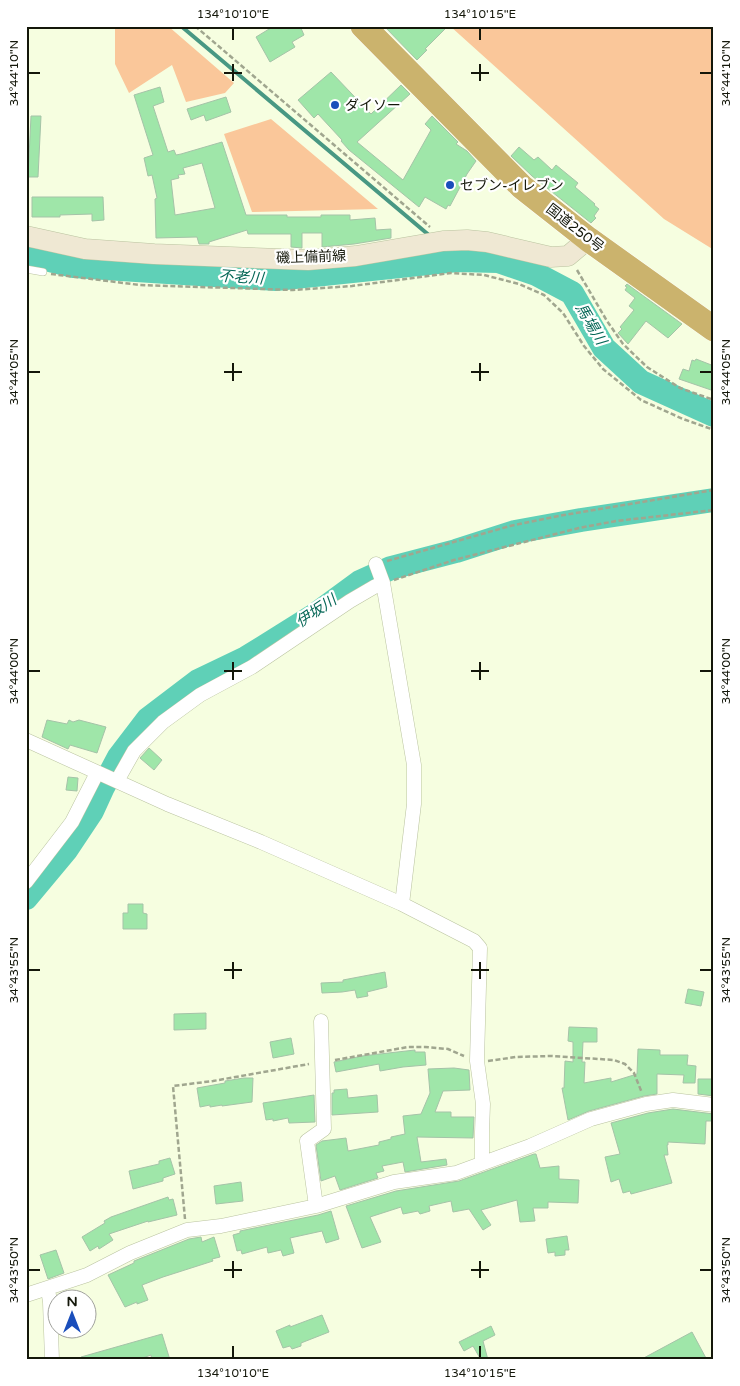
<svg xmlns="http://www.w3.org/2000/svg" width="740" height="1386" viewBox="0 0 740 1386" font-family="'Varela Round','Noto Sans JP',sans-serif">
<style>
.green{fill:#fac79a}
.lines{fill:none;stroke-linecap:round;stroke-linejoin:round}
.stream{stroke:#489883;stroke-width:4}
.river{stroke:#5fd0b7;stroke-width:24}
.building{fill:#9fe6a9;stroke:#a5c3a8;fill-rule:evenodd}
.lane-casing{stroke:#bac3a0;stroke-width:8}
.street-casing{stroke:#bac3a0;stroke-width:15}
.secondary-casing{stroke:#bac3a0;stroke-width:21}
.highway-casing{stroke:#fff;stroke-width:26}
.path{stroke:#a0a68f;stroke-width:2.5;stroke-dasharray:5 2.5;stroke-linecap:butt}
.lane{stroke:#fff;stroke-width:7}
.street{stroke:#fff;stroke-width:14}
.secondary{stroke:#efe8d3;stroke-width:20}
.highway{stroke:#cbb36d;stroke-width:25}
.ticks{fill:none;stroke:#14170a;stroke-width:2}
.poi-dot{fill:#1a4ebb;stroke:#fff;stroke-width:2}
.labels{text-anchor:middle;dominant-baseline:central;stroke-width:4.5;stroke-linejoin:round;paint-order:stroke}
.poi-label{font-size:14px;fill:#14170a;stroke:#fff;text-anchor:start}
.street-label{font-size:14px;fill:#14170a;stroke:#fff}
.water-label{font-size:15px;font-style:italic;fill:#066757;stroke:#fff}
.neatline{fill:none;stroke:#14170a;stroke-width:2}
.ticks-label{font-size:12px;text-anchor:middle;fill:#14170a}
</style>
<rect width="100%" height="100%" fill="#f6fee0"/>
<path class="green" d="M115 26H168L234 83 225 93 186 102 172 65 129 93 115 64Z
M450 26H714V250L664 219Z
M271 119 378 209 252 212 224 134Z"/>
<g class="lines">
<path class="stream" d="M181 26 430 236
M444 249 457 260"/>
<path class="river" d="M26 254 74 266 276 279 457 260 498 261 536 274 572 293 604 348 641 382 714 415
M26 898 66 850 92 811 103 787 119 757 148 719 198 681 246 658 315 615 360 582 391 568 456 551 515 532 581 520 714 500"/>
</g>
<path class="building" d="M274 26H300L304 35 292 42 295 47 270 62 256 37Z
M384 26H448L425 49 427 50 417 60Z
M331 72 371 114 401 85 410 94 357 142 403 180 431 130 425 124 432 116 458 142 456 144 467 151 476 161 467 174 450 206 448 205 446 209 425 197 419 207 349 150 341 141 342 140 318 114 314 118 298 100Z
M160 87 164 102 153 106 168 152 174 150 176 155 181 154 222 142 246 215H287V217H321V215H350V220L375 218 376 230 391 229V238L354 244 322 247V233H302V248L291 247V234H248L247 230 209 242V244H199L197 237 156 238 155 199 157 198 152 175 148 176 144 158 153 155 134 95ZM202 163 215 208 175 215 171 180 179 178 178 175 185 174 183 168Z
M226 97 231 112 206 121 204 115 191 120 187 109Z
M31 116H41L38 177H28Z
M519 147 534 160 538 157 552 170 556 165 578 183 575 187 595 204 594 205 599 209 594 216 596 218 591 223 532 176 511 156Z
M32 197H103L104 220 92 221V214L60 215V217H32Z
M627 284 682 324 668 338 646 321 628 344 618 333 622 329 620 327 634 310 629 306 635 298 625 290 627 287 625 286Z
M696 359 714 366V391L679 379 683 369 689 371 692 360 695 361Z
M47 720 67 724 69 720 73 722 79 720 106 727 97 753 70 745 68 749 42 737Z
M149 748 162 760 154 770 140 758Z
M68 777 78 778 77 791 66 790Z
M128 904H143V913L147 914V929H123V913H128Z
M385 972 387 987 367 992 368 996 357 998 355 990 342 992 322 993 321 983 343 982V980Z
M688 989 704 992 701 1006 685 1003Z
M206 1013V1029L174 1030V1014Z
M569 1027 597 1028V1042H583L582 1062H585L584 1083 611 1078V1082L637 1074 638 1049 660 1050V1055H688L687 1065 696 1066 695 1083H683L684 1075 657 1074V1094L644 1096 589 1111 568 1120 562 1088H564L565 1061 573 1062V1042L568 1041Z
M291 1038 294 1054 273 1058 270 1042Z
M415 1050V1052H425L426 1065 403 1067 380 1071 379 1064 336 1072 334 1062 362 1056Z
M454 1068 469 1070 470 1090 443 1091 435 1112H451V1117H474L473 1138 417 1137 421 1162 446 1159 447 1165 405 1172 403 1162 382 1166 384 1171 376 1173 378 1178 340 1190 335 1176 321 1181 316 1145 322 1141 346 1138 348 1151 379 1145V1142L391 1139V1137L405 1134 403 1116 421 1114 430 1093 428 1069Z
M244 1078H253L252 1102 222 1106V1105L210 1107V1105L200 1107 197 1088 225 1083V1081Z
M698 1079H714V1096L698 1094Z
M347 1089 348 1098 377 1095 378 1112 332 1115V1093H334V1090Z
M314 1095 315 1122 289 1123 288 1118 273 1121V1119L266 1120 263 1103Z
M673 1109 714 1114V1121H706L705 1144 668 1142V1145H667L668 1155H664L672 1183 631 1194 630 1191 623 1193 619 1179 611 1182 605 1157 620 1154 611 1123 648 1113Z
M534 1154H536L540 1168 559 1166V1179L579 1180 578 1203 548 1202V1208H533L535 1221 520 1222 517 1200 481 1210 491 1225 483 1230 469 1209 453 1212 451 1201 429 1206 430 1211 420 1214 418 1211 403 1214 401 1207 370 1217 381 1242 362 1248 346 1206 396 1191 459 1181Z
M170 1158 175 1174 163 1178V1181L133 1189 129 1171 159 1164V1161Z
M241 1182 243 1201 216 1204 214 1186Z
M168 1197 169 1200 173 1199 177 1215 148 1222V1221L109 1234 113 1240 99 1249 98 1246 90 1251 82 1237 105 1223 104 1221 111 1217Z
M331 1211 339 1239 326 1243 322 1231 290 1238 294 1253 283 1256 281 1250 268 1253 267 1247 242 1254 241 1250 237 1251 233 1235 240 1233V1231L318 1215Z
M567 1236 569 1250H565V1255L555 1256V1252L548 1253 546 1239Z
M201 1237 202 1242 214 1237 220 1257 212 1259 213 1261 163 1277 142 1285 148 1300 137 1304V1302L125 1307 108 1275 134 1263V1261L189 1239Z
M56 1250 64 1273 48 1279 40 1255Z
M322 1315 329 1332 301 1343V1346L292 1349 290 1346 283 1348 276 1331 290 1325V1327Z
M491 1326 495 1335 483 1341 488 1360H481L473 1346 464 1351 459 1342Z
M692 1332 707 1360H640Z
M162 1334 170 1360H152L151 1355 137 1360H81V1357Z"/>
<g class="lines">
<g class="lane-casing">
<path id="lane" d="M26 269 43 272"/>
</g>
<g class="street-casing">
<path id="street" d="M376 564 383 583 414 765V804L402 904
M26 740 167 804 261 842 402 904 474 941 480 948 477 1061 483 1104 482 1132V1163
M117 781 134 751 163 722 200 695 252 667 350 601 374 587 383 583
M26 882 72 822 97 773
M316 1206 307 1141 324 1129 321 1021
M48 1289 50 1302 52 1360
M26 1295 87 1275 130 1253 187 1230 221 1226 316 1206 394 1182 456 1173 530 1146 591 1119 646 1104 673 1100 714 1105"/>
</g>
<g class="secondary-casing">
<path id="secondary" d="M26 236 85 249 154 254 308 260 356 256 443 241 467 240 487 242 551 257 568 256 588 239"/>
</g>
<g class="highway-casing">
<path id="highway" d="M363 26 522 187 588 239 714 329"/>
</g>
<path class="path" d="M195 26 430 227
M577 270 607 321 623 344 647 367 680 388 714 400
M51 274 140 285 293 290 352 286 451 273 484 275 519 284 544 295 563 313 584 346 603 369 641 400 683 419 714 430
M387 561 510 526 564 515 714 490
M394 580 454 560 579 528 616 521 714 510
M335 1060 408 1047H425L448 1049 464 1056
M488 1061 516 1057 552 1056 614 1060 625 1064 634 1073 642 1093
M185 1219 173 1086 213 1081 309 1064"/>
<use href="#lane" class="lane"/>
<use href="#street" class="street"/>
<use href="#secondary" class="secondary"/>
<use href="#highway" class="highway"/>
</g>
<path class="ticks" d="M233 28V40M480 28V40M233 64V81M480 64V81M28 73H40M224 73H242M471 73H489M700 73H712M233 363V381M480 363V381M28 372H40M224 372H242M471 372H489M700 372H712M233 662V680M480 662V680M28 671H40M224 671H242M471 671H489M700 671H712M233 962V979M480 962V979M28 970H40M224 970H242M471 970H489M700 970H712M233 1261V1278M480 1261V1278M28 1270H40M224 1270H242M471 1270H489M700 1270H712M233 1346V1358M480 1346V1358"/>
<g class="poi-dot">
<circle cx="335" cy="105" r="5"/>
<circle cx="450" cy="185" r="5"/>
</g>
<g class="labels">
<g class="poi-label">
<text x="345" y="105">ダイソー</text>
<text x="460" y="185">セブン-イレブン</text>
</g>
<g class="street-label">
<text transform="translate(575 228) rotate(38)">国道250号</text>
<text transform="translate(311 257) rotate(-2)">磯上備前線</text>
</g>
<g class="water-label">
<text transform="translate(241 277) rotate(4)">不老川</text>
<text transform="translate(591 324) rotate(59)">馬場川</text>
<text transform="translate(316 611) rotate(-34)">伊坂川</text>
</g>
</g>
<rect width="740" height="1386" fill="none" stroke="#ffffff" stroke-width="55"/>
<g transform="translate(72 1314)"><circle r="24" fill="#ffffff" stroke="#a1a29d"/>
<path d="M0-4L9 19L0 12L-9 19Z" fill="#1a4ebb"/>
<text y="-8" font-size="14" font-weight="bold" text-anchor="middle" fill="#14170a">N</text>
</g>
<rect x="28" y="28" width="684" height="1330" class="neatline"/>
<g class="ticks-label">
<text x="233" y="18">134°10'10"E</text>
<text x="480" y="18">134°10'15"E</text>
<text transform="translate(14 73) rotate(-90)" y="4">34°44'10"N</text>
<text transform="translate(726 73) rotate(-90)" y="4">34°44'10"N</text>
<text transform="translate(14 372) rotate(-90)" y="4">34°44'05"N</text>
<text transform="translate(726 372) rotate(-90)" y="4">34°44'05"N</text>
<text transform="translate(14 671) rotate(-90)" y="4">34°44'00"N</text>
<text transform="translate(726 671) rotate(-90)" y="4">34°44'00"N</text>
<text transform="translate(14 970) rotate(-90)" y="4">34°43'55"N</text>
<text transform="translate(726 970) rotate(-90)" y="4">34°43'55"N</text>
<text transform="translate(14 1270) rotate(-90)" y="4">34°43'50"N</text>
<text transform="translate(726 1270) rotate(-90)" y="4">34°43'50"N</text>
<text x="233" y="1377">134°10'10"E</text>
<text x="480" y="1377">134°10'15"E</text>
</g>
</svg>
